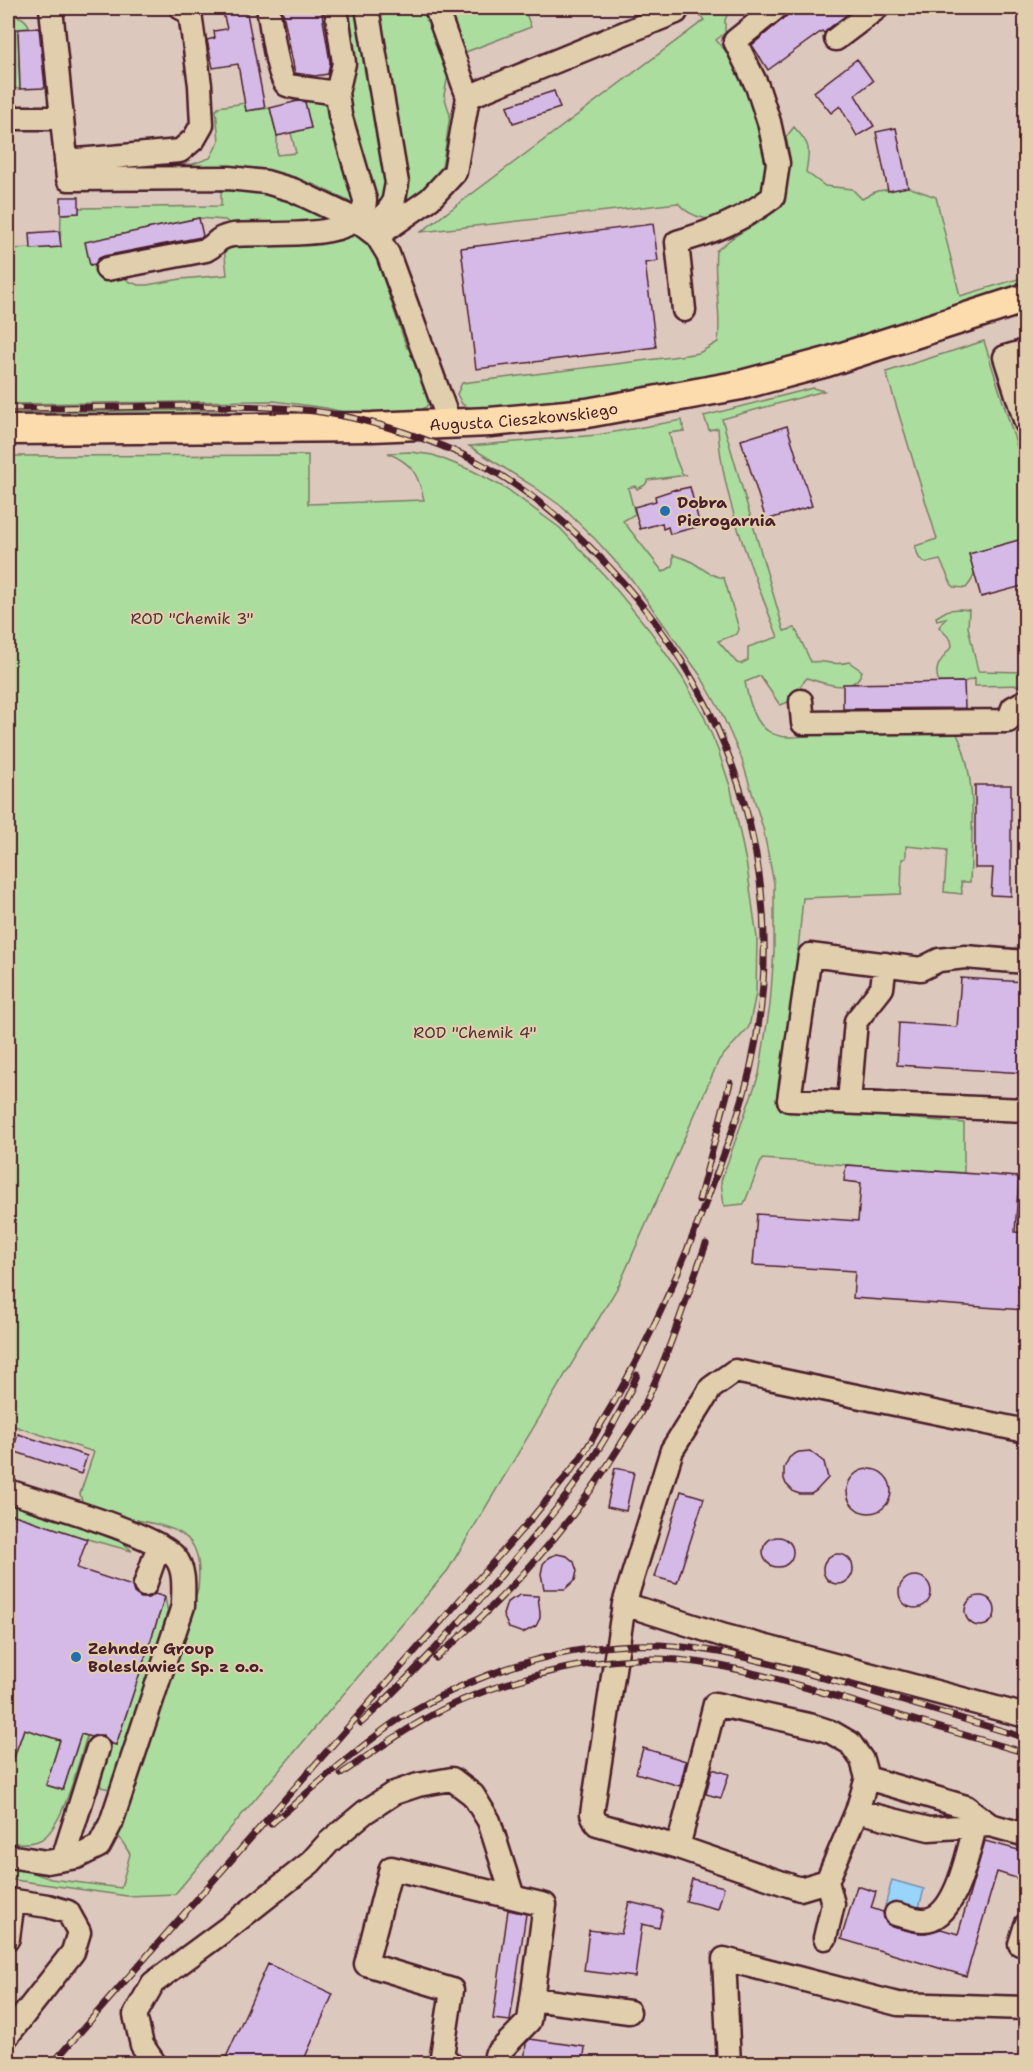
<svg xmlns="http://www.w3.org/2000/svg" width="1033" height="2071" viewBox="0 0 1033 2071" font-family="'Shantell Sans',sans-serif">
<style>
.green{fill:#aadd9e;stroke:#7a7e64;stroke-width:1.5}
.water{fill:#99d4fa;stroke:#798ca7;stroke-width:1.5}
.building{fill:#d5bae8;stroke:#4a1f2b;stroke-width:1.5}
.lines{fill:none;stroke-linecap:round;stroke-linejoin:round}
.minor-casing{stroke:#4a1f2b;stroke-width:27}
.major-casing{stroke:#4a1f2b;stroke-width:33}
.minor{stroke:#e0ceac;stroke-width:22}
.major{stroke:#fcdcac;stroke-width:28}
.rail-casing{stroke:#4a1f2b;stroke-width:7}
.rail{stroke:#e0ceac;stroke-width:4.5;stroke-dasharray:14;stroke-linecap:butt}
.poi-dot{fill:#1f6fb2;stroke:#e0ceac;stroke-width:2}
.labels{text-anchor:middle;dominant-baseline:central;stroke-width:4.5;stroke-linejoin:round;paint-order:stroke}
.street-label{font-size:16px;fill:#4a1f2b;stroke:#e0ceac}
.poi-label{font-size:16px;font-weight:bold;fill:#4a1f2b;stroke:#e0ceac;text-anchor:start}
.park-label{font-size:16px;fill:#543236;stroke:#e0ceac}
</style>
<rect width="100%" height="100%" fill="#ddc8be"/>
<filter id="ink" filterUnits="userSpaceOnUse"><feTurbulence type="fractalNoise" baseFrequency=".0167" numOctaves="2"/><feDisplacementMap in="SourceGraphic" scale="12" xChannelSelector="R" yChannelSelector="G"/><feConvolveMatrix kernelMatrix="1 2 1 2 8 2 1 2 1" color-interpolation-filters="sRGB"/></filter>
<g filter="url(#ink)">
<path class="green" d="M344 8H363L392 192 377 210 348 117Z
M373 8H432L449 71 444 95 450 115 445 150 440 179 396 218Z
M441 8H524L531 27 458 55Z
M694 8H730L725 20V33L716 40 740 67 766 130 770 192C760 199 745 213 734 216 715 223 691 219 678 203L421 232 704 20Z
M8 15C20 16 25 17 30 28L18 29 20 89 8 88Z
M291 93 325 95 362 202 352 203 315 185 276 172 226 167 115 171V168L193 164 210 158 219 141 216 110 218 109V107L245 103 246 111 270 108 277 136V155L296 153 291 133 311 128 304 100 294 102Z
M794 127C811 145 810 148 806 172L825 186 852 189 862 199 877 191 908 187 936 197 960 296 1025 277V284L742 374 639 392 506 407 472 409 462 404 457 394 462 383 672 357 699 353 718 342C722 312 713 281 716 251L732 238 774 212 780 198 790 158 786 137Z
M246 183 341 220 239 231 225 220 199 218 86 242 91 265 99 263 121 272 128 281 138 285H147L181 279 227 275 224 246 359 235 371 243 407 348 411 347 430 398 427 406 420 411 356 415 326 408 274 401 8 404V249L60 247 61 214 79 213V208L221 206V185Z
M984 341 1025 472V538L969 554C974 570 978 574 966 588L953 587 940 560 926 563 919 558 915 546 937 539 886 372Z
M813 388 824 391 722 419 784 631 795 628 811 662C826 659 831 667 849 662L862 671C855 695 824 684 807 678L797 690 794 700 780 705 760 676 745 682C748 698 754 722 768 731 784 742 809 735 827 734 870 733 914 733 957 734 978 779 972 833 970 882H961L962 894 944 892 947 850 906 846V858L902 859 901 894 803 898 794 992 783 1072 810 1110 964 1123V1173L762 1159 744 1204 724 1206 721 1181 759 1074 770 1005 774 951V883L763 828 741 757 721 712 700 675 632 580 595 539 561 506 533 486 469 446 597 435 682 420 684 431 669 433 675 457 682 474 687 475 648 480 645 485 637 489 635 486 628 488 635 514 623 521 663 572 673 566V555C679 557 687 559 692 562 704 569 710 576 724 578L739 629 737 634 718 641 737 663 741 664 748 660V647L778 637C753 574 721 495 718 428L709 430 704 416Z
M181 410 289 414 8 419V413Z
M410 452 433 455 473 471 507 489 560 528 606 577 651 632 682 677 703 714 718 750 731 789 747 867 757 938 756 993 749 1027 719 1060 619 1285 448 1570 175 1894 127 1896 8 1879V1864L51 1879 121 1888 130 1854 116 1832 198 1589C203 1543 190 1531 146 1522 128 1518 109 1515 90 1511L83 1504 80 1494 94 1452 8 1424V456L308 455V504L424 500C418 474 413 464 388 453Z
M960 609 969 610 968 627 978 671 1025 672V685L975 686V678L964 682H939C932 667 943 658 952 646L951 640 939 627 946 618 937 620 936 617 948 610Z
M8 1501 120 1540 132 1551 87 1539 8 1513Z
M165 1597 169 1619 113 1787 110 1789 101 1787 99 1779 110 1743 116 1745Z
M28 1716 48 1723 44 1735 60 1740 46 1785 63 1790 81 1734 87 1736C79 1759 63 1830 40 1840 30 1845 18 1843 8 1843V1741L19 1744Z"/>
<path class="water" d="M892 1880 924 1889 917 1915 885 1906Z"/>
<path class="building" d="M222 8H246L265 108 246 111 238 64 213 68 207 40 215 38 214 31 227 29Z
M282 8H321L330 62 328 74 315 76 295 73Z
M796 8H855L824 33 822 31 768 70 752 45Z
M39 28 45 88 20 89 18 29Z
M857 59 873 81 855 95 874 126 857 136 840 106 831 113 814 92Z
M554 91 560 108 513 123 507 106Z
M298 101 305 102 311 128 277 136 270 108Z
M896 128 908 187 888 191 876 132Z
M61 197H79V213L61 214Z
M199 218 203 236 201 237 104 256 99 258 95 264 90 265 85 242Z
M653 224 658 261 645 263 656 347 476 369 461 248Z
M59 231 61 247 31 249 30 233Z
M787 426 812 506 766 520 741 440Z
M690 487 700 526 670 534 668 527 663 529 662 523 640 529 634 507 656 501 655 496 676 489V490Z
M1026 538V585L981 597 969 554Z
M964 682 965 708 843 709V684Z
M975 785H1011V896L991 895 993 868H975Z
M961 978 1026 982V1073L897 1065 899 1023 957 1027Z
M846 1165 1019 1177 1015 1232 1026 1233V1310L853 1298 855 1271 753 1265 757 1214 858 1221 861 1183 844 1181Z
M18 1434 87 1456 81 1474 13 1451Z
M810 1451 824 1462 828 1478 816 1491 811 1494H800L794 1492 786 1484 784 1479V1468L789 1458 794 1454 799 1452Z
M615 1468 634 1472 626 1511 607 1507Z
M847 1491a22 22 0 1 1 44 0a22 22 0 1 1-44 0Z
M681 1491 704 1498 677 1583 655 1577Z
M8 1513 87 1539 77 1568 132 1586 134 1593 141 1598H148L155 1594 165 1597 116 1745 110 1743 103 1735H96L91 1737 81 1734 63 1790 46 1785 60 1740 24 1729 10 1769H8Z
M763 1552a15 15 0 1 1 30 0a15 15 0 1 1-30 0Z
M823 1569a15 15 0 1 1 30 0a15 15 0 1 1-30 0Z
M557 1554 567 1556 574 1562 577 1571 575 1580 565 1589H544L541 1574 543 1564 549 1557Z
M899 1592a16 16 0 1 1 32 0a16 16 0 1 1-32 0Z
M520 1595 538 1596 540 1613V1618L536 1626 523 1633 509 1628 503 1615 507 1602Z
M965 1611a15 15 0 1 1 30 0a15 15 0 1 1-30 0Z
M643 1748 686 1761 680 1786 636 1773Z
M712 1769 729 1774 721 1798 706 1794Z
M985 1841 1026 1852V1881L997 1872 966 1976 841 1939 857 1886 876 1892 871 1908 883 1912 886 1923 892 1927 918 1933H926L941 1929 958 1934Z
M692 1879 724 1887 718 1909 686 1901Z
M629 1902 663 1910 659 1928 642 1924 635 1977 584 1971 589 1930 621 1934Z
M508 1910 526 1914 510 2021 493 2019Z
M268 1964 333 1994 302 2064H223Z
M530 2039 585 2047 583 2064 542 2060V2064H524L526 2043Z"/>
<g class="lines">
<g class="minor-casing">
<path id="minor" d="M51 8 68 179 229 178 266 182 293 190 356 220 377 236 388 254 450 424
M336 8 344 63 337 93
M367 8 397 183 393 204 373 231
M436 8 468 97
M836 39 877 8
M8 118H62
M66 161 180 151 194 139 202 125 200 85 190 13 181 8
M377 236 430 199 455 172 468 97 676 12 674 8
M107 269 206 250C218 244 215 238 233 235 262 231 365 245 365 200L340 115 337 93C330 92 289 87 287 85 277 77 271 22 268 8
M684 310 677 242C712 232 743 220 773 197L778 163 769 122 757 86 735 41 776 8
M1026 351 1005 357 1026 423
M801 701 803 723 1008 721 1013 708 1026 701
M1026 962 965 957 939 960 921 969 810 955 789 1100 1026 1110
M849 1102 856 1021 882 988 885 964
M1026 1431 735 1371 711 1388 672 1450 624 1604 592 1814 597 1824 678 1847 800 1889 827 1881 857 1811 929 1829 990 1825 1026 1835
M8 1491C41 1502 156 1534 175 1557 186 1570 183 1591 183 1606L111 1823 99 1846 77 1857 47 1862 8 1856
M145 1585 159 1545
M624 1604 725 1636 1026 1716
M867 1778 966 1807 990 1825
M678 1847 715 1704 813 1726 831 1732 850 1743 862 1760 867 1778 857 1811
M63 1859 98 1748
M8 1900 48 1906 68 1912 79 1932 73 1952 8 2035
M896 1914C904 1916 915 1920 923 1920 956 1921 968 1851 975 1827
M1026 1925 1020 1944 1026 1945
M8 1938 13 1901
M825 1938 833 1904 827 1881
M532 1999 629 2012
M155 2064 142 2045 135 2015 153 1983 229 1927 310 1863 329 1842 365 1812 394 1793 418 1785 452 1779 473 1795 489 1821 513 1897
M451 2064 442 2056 452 1990 366 1964 391 1868 545 1905 529 2021 496 2055 495 2064
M729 2064 724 1959 898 2004 1026 2008"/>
</g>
<g class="major-casing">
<g id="major">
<path id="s1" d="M8 430 372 427 490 422 587 413 741 385 827 362 1026 298"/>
</g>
</g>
<use href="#minor" class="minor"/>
<use href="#major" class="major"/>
<g class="rail-casing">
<path id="rail" d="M8 408C61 408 115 407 169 406 217 406 266 405 314 411 364 418 415 434 461 454 531 486 588 540 637 599 746 732 789 902 750 1070 738 1122 717 1172 698 1223 671 1292 641 1358 602 1422 594 1436 586 1452 575 1465 562 1483 546 1500 532 1518L52 2064
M699 1200 730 1083
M436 1658C506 1598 570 1527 618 1449 626 1435 637 1421 644 1406 669 1354 686 1298 706 1244
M361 1723C407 1681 449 1634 490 1588 548 1521 603 1458 637 1375
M341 1774C371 1753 401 1732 432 1715 491 1682 594 1656 660 1659 723 1661 782 1681 842 1698 903 1717 964 1735 1026 1753
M271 1824C304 1796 337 1766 372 1739 381 1732 391 1724 401 1718 478 1671 569 1642 660 1645 721 1648 780 1666 838 1682 901 1700 963 1719 1026 1738"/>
</g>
<use href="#rail" class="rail"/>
</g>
</g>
<g class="poi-dot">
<circle cx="665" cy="511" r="6"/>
<circle cx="76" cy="1657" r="6"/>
</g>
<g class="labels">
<g class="street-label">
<text stroke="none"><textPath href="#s1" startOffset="516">Augusta Cieszkowskiego</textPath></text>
</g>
<g class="poi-label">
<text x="677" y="502">Dobra<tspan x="677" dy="18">Pierogarnia</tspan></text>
<text x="88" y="1648">Zehnder Group<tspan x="88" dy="18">Boleslawiec Sp. z o.o.</tspan></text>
</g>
<g class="park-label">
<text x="192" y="618">ROD "Chemik 3"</text>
<text x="475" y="1032">ROD "Chemik 4"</text>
</g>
</g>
<rect width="1033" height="2071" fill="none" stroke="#e0ceac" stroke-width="30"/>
<rect x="15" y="15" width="1003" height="2041" fill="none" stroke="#4a1f2b" stroke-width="2" filter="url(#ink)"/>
</svg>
